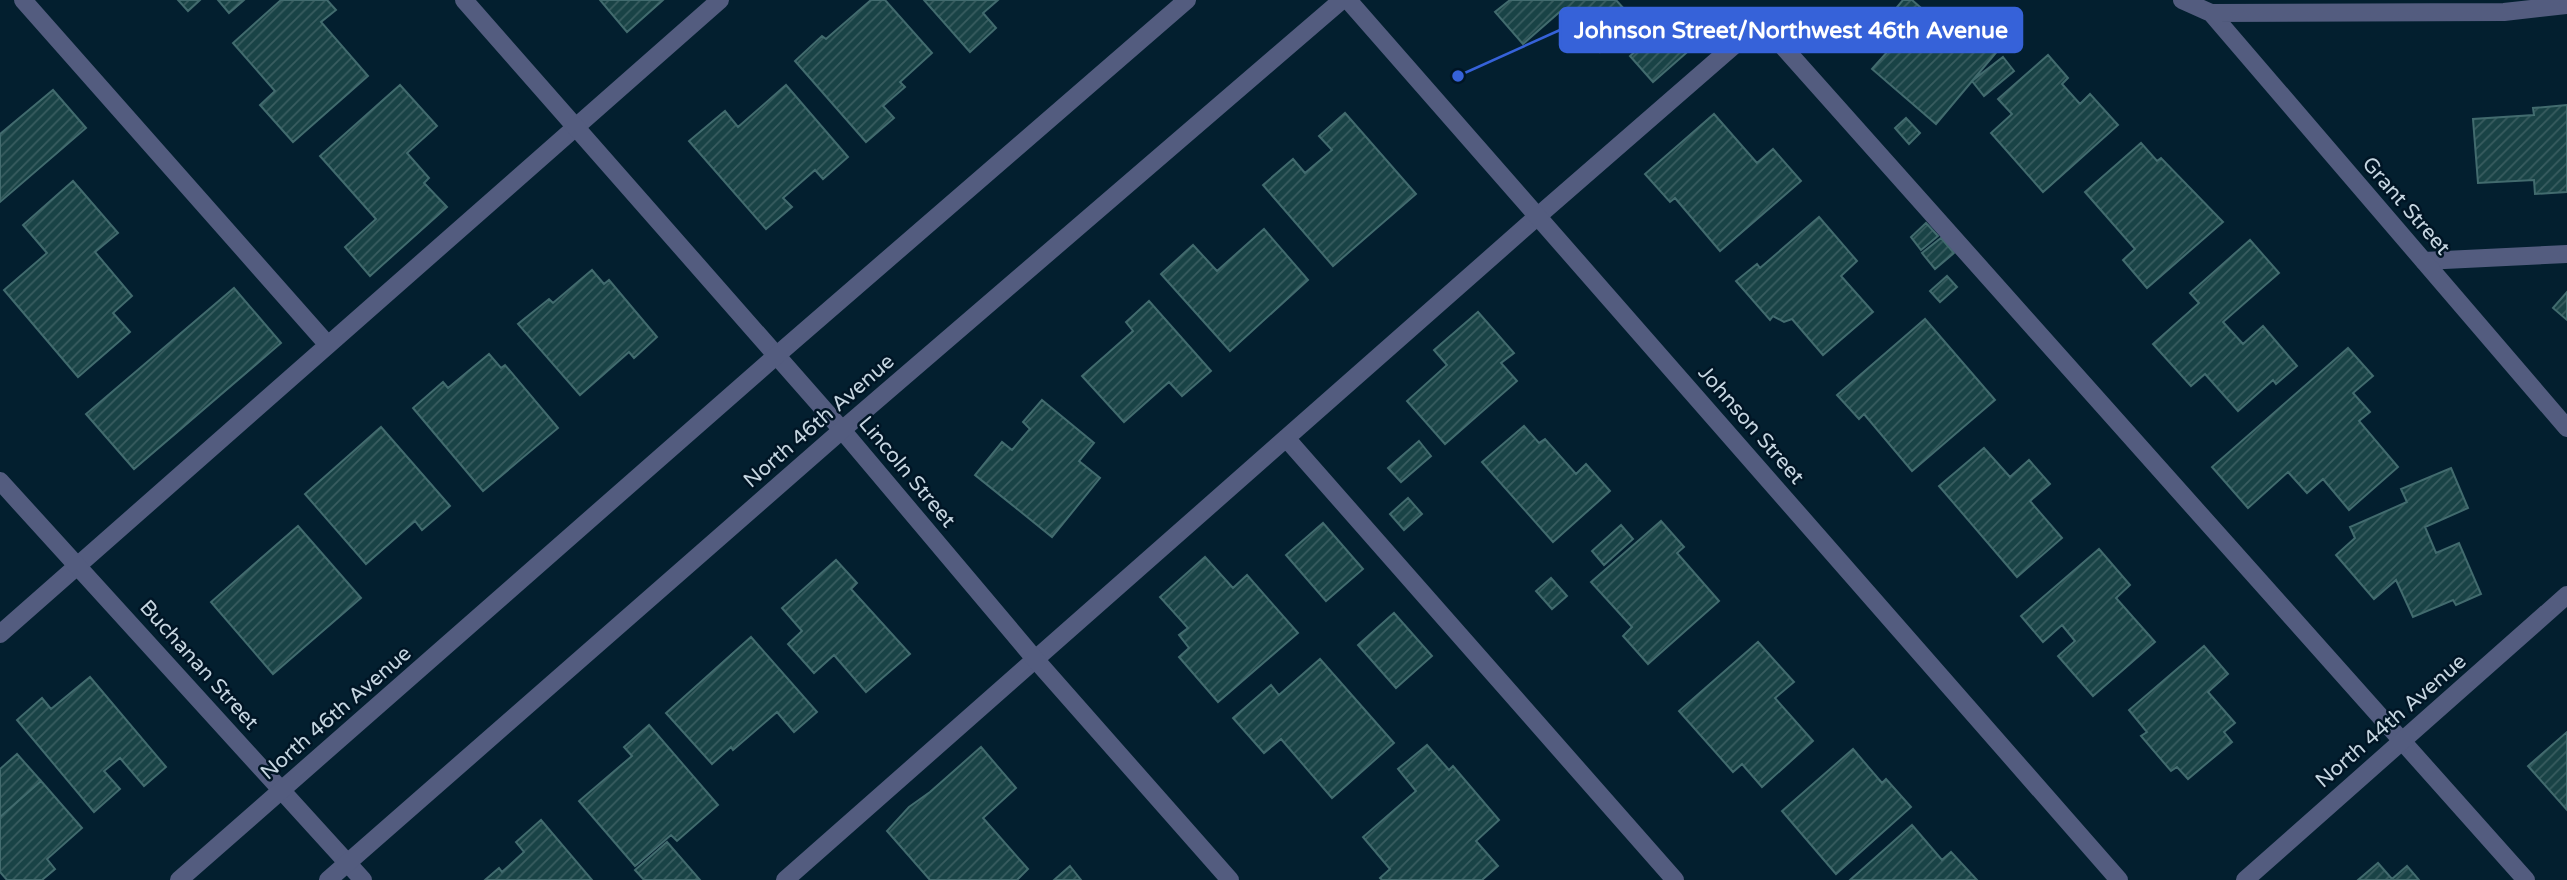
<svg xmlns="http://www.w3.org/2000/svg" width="2567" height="880" viewBox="0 0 2567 880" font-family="'Varela Round',sans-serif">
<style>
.building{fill:url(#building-hatch);stroke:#426b6e;stroke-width:2}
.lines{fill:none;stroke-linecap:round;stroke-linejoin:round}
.service{stroke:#535c7f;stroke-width:18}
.minor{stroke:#535c7f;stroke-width:18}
.tertiary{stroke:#535c7f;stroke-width:18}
.labels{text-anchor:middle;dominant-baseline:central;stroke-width:5;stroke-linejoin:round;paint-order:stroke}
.street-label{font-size:21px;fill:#c6d6e1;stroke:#001525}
.leader{fill:none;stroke:#3662d9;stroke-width:2.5}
.callout-dot{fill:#3662d9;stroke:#001525;stroke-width:2.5}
.callout{fill:#3662d9;stroke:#3662d9;stroke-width:2.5}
.callout-label{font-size:23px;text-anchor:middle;font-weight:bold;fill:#fff}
</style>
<defs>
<pattern id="building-hatch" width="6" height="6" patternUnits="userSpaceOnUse" patternTransform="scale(1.75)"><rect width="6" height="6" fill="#194346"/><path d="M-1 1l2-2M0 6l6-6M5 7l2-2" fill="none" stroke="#395d60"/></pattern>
</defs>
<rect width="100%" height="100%" fill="#031f2f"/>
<path class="building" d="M178 0H200L188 11Z
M218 0H244L229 13Z
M281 0H327L336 10 321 22 368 76 293 142 260 105 275 91 233 43Z
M600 0H663L627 32Z
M871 0H885L932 53 900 82 905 87 883 106 894 118 866 142 795 61 822 36 826 39Z
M924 0H998L983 13 996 28 970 52Z
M1510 0H1616L1635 21 1600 52 1563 9 1523 44 1495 12Z
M1903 0H1912L1960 42 1973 27 1999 49 1936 124 1872 69 1889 50 1873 36Z
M1670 21 1693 47 1653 82 1630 56Z
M2048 55 2068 78 2062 84 2080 104 2090 94 2118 125 2043 192 1991 133 2012 114 1998 99Z
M2003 57 2014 71 1984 96 1972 81Z
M400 85 437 126 407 153 429 178 424 183 447 207 370 276 345 247 376 219 320 156Z
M786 85 848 157 823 179 815 170 783 198 792 207 766 229 689 141 725 111 738 127Z
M53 90 86 128 0 202V134Z
M2567 105V192L2535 194 2534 180 2478 183 2473 119 2534 115 2533 108Z
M1345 113 1416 194 1333 266 1263 185 1293 159 1305 173 1332 150 1319 136Z
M1714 114 1757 163 1773 149 1801 181 1720 251 1675 198 1670 202 1645 174Z
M1906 118 1920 133 1909 144 1895 128Z
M2141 143 2157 161 2161 158 2223 222 2147 288 2123 260 2135 249 2085 192Z
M73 181 118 233 95 252 132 296 113 313 130 332 78 377 4 290 47 253 23 225Z
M1819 217 1857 261 1841 276 1873 312 1823 355 1792 319 1784 322 1773 316 1770 320 1736 281 1757 264 1760 268Z
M1926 223 1938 236 1921 250 1911 237Z
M1264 229 1308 280 1230 351 1161 274 1193 245 1217 271Z
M1941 238 1954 253 1935 269 1922 253Z
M2250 240 2279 273 2223 322 2243 344 2263 326 2297 366 2276 384 2273 380 2238 411 2205 374 2191 386 2153 344 2199 303 2190 293Z
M592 270 604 284 609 280 657 337 634 358 629 352 580 395 518 324 549 299 553 303Z
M1947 276 1957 287 1940 302 1930 291Z
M234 288 281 343 134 469 86 414Z
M2567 292V320L2553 308Z
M1149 301 1211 371 1182 396 1169 382 1124 422 1082 376 1133 331 1126 322Z
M1478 312 1514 353 1501 363 1517 381 1445 444 1407 401 1447 365 1434 350Z
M1925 319 1995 400 1912 471 1864 414 1859 419 1837 395Z
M2348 348 2373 376 2353 393 2370 412 2359 421 2398 467 2349 510 2323 479 2307 493 2288 472 2248 508 2212 467Z
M489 354 501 368 505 365 558 428 483 491 413 408 443 382 448 388Z
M1042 400 1094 443 1079 461 1100 478 1052 537 975 475 1002 442 1012 450 1030 429 1023 422Z
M1524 426 1539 443 1545 439 1576 474 1586 464 1610 491 1553 542 1482 462Z
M381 427 450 506 422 530 415 521 366 564 305 494Z
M1419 441 1431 456 1401 482 1388 468Z
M1984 448 2010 477 2029 460 2050 484 2030 501 2062 538 2017 577 1939 486Z
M2451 468 2468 508 2425 527 2436 553 2459 543 2481 594 2456 605 2453 600 2413 617 2396 580 2374 599 2336 555 2355 538 2350 527 2407 502 2401 489Z
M1408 498 1422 514 1404 530 1390 514Z
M1661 521 1684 547 1677 553 1719 601 1648 664 1623 636 1632 627 1591 582Z
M1323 523 1363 569 1326 601 1286 555Z
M1621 525 1633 539 1604 565 1592 551Z
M298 526 361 598 273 674 211 602Z
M2099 549 2130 585 2116 598 2155 642 2093 696 2058 656 2075 641 2062 625 2043 642 2021 616Z
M1205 557 1233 588 1247 575 1298 633 1218 702 1179 657 1189 648 1179 635 1188 628 1160 597Z
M836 560 857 583 851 589 910 654 866 692 834 655 814 673 788 644 802 631 782 608Z
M1551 578 1567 596 1552 609 1536 591Z
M1394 613 1432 656 1396 688 1358 645Z
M751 637 817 712 794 732 777 712 733 750 731 747 712 764 666 713Z
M1758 642 1794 682 1775 698 1813 741 1762 787 1742 764 1733 772 1679 711Z
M2204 646 2228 674 2208 692 2235 723 2224 732 2232 742 2188 779 2177 767 2171 771 2141 736 2147 732 2129 710Z
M1320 659 1394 743 1332 798 1281 739 1264 753 1233 718 1271 685 1279 695Z
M90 677 166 767 144 786 120 758 104 771 120 789 94 812 17 720 42 698 51 709Z
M649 725 718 805 677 841 671 835 635 866 579 801 632 756 624 747Z
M2567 732V810L2528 766Z
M1427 745 1449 770 1453 766 1499 820 1476 841 1498 866 1482 880H1382L1380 878 1390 869 1363 837 1416 791 1398 769Z
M981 747 1016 788 983 818 1028 869 1017 880H930L887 831 909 807 930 792Z
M1853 749 1882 783 1886 779 1911 807 1836 874 1782 811Z
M17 754 41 781 0 817V769Z
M41 781 82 828 47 859 55 869 42 880H7L0 872V817Z
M541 820 592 880H485L499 868 502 872 524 852 516 842Z
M1912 825 1942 860 1951 852 1977 880H1850Z
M667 842 700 880H644L635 870Z
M2378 863 2392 879 2407 866 2419 880H2358Z
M1070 866 1081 880H1054Z"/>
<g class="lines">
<path class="service" d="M23 0 328 345
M2424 261 2567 254
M1286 438 1675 880
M0 634 720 0
M785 880 1538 216 1761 22 2526 880"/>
<path class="minor" d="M464 0 842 430 1035 659 1230 880
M2182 0 2211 13 2504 12 2567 5
M2211 13 2567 428
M0 481 363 880
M2245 880 2567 595"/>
<path class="tertiary" d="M1348 0 2119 880
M179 880 777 355 1187 0
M328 880 842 430 1342 0"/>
</g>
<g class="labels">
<g class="street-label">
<text transform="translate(2406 206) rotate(49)">Grant Street</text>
<text transform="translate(819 421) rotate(-41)">North 46th Avenue</text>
<text transform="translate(1751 425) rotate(49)">Johnson Street</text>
<text transform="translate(907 472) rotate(50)">Lincoln Street</text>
<text transform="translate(199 665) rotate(48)">Buchanan Street</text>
<text transform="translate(336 713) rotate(-41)">North 46th Avenue</text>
<text transform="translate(2391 721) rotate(-41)">North 44th Avenue</text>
</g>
</g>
<path class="leader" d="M1458 76L1560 30"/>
<circle class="callout-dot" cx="1458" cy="76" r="7"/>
<rect class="callout" x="1560" y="8" width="462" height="44" rx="7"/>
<g class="callout-label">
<text x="1791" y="38">Johnson Street/Northwest 46th Avenue</text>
</g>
</svg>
